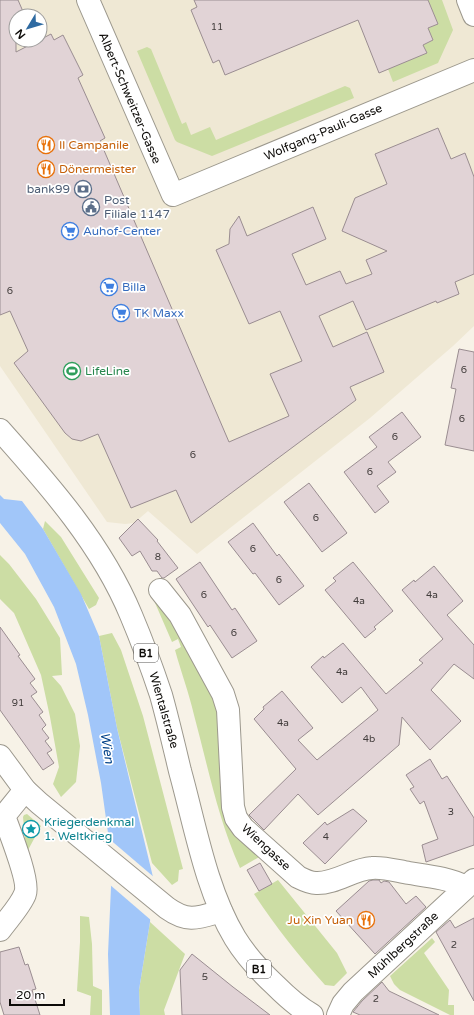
<svg xmlns="http://www.w3.org/2000/svg" width="474" height="1015" viewBox="0 0 474 1015" font-family="'Varela Round',sans-serif">
<style>
.built{fill:#efe8d4;fill-rule:evenodd}
.green{fill:#ccdda4}
.water{fill:#a1c6f9}
.pier{fill:#f7f2e7}
.building{fill:#e1d3d6;stroke:#9a8d91}
.lines{fill:none;stroke-linecap:round;stroke-linejoin:round}
.street-casing{stroke:#9c988d;stroke-width:24}
.secondary-casing{stroke:#9c988d;stroke-width:24}
.primary-casing{stroke:#9c988d;stroke-width:24}
.street{stroke:#fff;stroke-width:22}
.secondary{stroke:#fff;stroke-width:22}
.primary{stroke:#fff;stroke-width:22}
.labels{text-anchor:middle;dominant-baseline:central;stroke-width:3.5;stroke-linejoin:round;paint-order:stroke}
.number-label{font-size:10px;fill:#423d3c}
.shield{fill:#fff;stroke:#565452;stroke-width:1}
.shield-label{font-size:11px;font-weight:bold;fill:#0d0b08}
.street-label{font-size:12px;fill:#0d0b08;stroke:#fff}
.food-label{font-size:12px;fill:#c56008;stroke:#fff;text-anchor:start}
.service-label{font-size:12px;fill:#4e5e75;stroke:#fff;text-anchor:end}
.shop-label{font-size:12px;fill:#366cbe;stroke:#fff;text-anchor:start}
.leisure-label{font-size:12px;fill:#27864d;stroke:#fff;text-anchor:start}
.culture-label{font-size:12px;fill:#0d838f;stroke:#fff;text-anchor:start}
.water-label{font-size:13px;font-style:italic;fill:#024188;stroke:#fff}
</style>
<rect width="100%" height="100%" fill="#f7f2e7"/>
<path class="built" d="M0 0H474V326L453 346 370 418 197 554 148 511 134 523 125 524 107 522 0 366ZM16 16H40V40H16Z"/>
<path class="green" d="M428 0H442L453 30 438 63 393 82 388 69 427 53 423 45 433 40 428 28 438 24Z
M147 47 151 49 182 124 186 122 191 135 210 127 216 140 345 86 350 88 354 98 212 156 177 142 175 140 137 51Z
M45 521 61 537 99 598 96 605 89 609 43 529Z
M0 555 9 564 36 599 60 638 62 675 52 676 61 686 75 714 80 746 76 782 61 797 53 784 59 767 50 717 41 675 14 613 0 599Z
M151 587 218 700 224 780 261 856 240 868C218 819 208 767 194 715 189 693 181 672 175 650L181 647 178 639 172 642 149 589Z
M112 633 121 650 143 716 183 869 179 870 178 881 172 885 152 863 117 728 99 636Z
M27 814 41 826 28 850H26L23 817 24 815Z
M278 880 337 953 347 973 334 986 325 985C298 955 276 927 254 894Z
M80 916 89 917 92 944 93 986 102 990V1015H90L91 996 77 991 80 942Z
M150 922 185 954 164 1010 165 1015H140L139 990Z
M432 938 435 942 424 953 449 990 448 1005H454V1015H450L400 990 394 984 390 976Z"/>
<path class="water" d="M0 495 4 499 22 501 43 529 81 594 99 636 117 728 153 877 150 922 139 990 140 1015H110L108 954 111 887 109 840 101 783 88 715 76 664 54 607 25 554 0 523Z"/>
<path class="pier" d="M107 837 155 878 152 921 109 884Z"/>
<path class="building" d="M0 0H18L25 16H16V52L51 34 54 40 63 35 83 75 78 78 105 138 100 141 229 442 289 416 270 374 302 361 280 311 249 324 216 250 229 244 230 229 239 216 247 236 313 207 326 239 292 254 306 285 340 271 346 284 372 274 366 260 387 251 342 231 355 198 387 184 375 154 438 128 451 159 465 153 470 166 474 177V274L455 282 459 294 437 303 436 301 366 330 353 301 319 316 333 347 367 332 384 372 350 387 356 400 191 523 176 490 131 508 98 434 81 441 72 439 65 433 14 363 28 351 10 311 0 315Z
M194 0H428L438 24 428 28 433 40 423 45 427 53 379 73 358 20 225 75 219 60 213 63 191 10 197 7Z
M459 349 474 352V451L445 445 456 389 451 388Z
M402 412 421 437 388 462 396 472 377 486 389 502 375 513 344 472 377 447 369 437Z
M309 483 347 533 322 552 284 502Z
M138 519 158 540 157 541 178 568 164 578H162L157 571H152L140 551 132 556 119 538Z
M253 523 277 556 279 554 304 586 279 605 255 573 253 574 228 542Z
M200 562 232 610 235 608 257 641 232 658 210 625 208 627 176 579Z
M353 562 393 611 374 627 376 629 365 638 325 590 336 581 333 578Z
M434 566 463 601 447 615 474 645V679L454 664 431 690 461 721 430 750 402 717 399 745 318 815 298 794 264 830 249 815 296 769 254 719 264 709 263 707 282 691 313 728 298 740 317 760 378 710 361 687 342 703 311 667 323 656 324 658 343 643 386 694 423 663 419 660 443 639 402 590 414 580 415 582Z
M0 627 20 655 18 656 35 679 30 683 37 692 31 696 43 712 39 715 46 725 42 729 49 738 45 741 52 750 47 753 54 763 43 770 0 710Z
M430 759 442 779 447 776 474 818V845L426 862 422 845 438 839 424 801 420 804 410 789 414 787 406 775Z
M353 809 367 821 325 864 303 843 325 822 327 825Z
M260 863 272 884 259 891 247 870Z
M373 880H379L381 883 384 881 389 882 406 904 416 896 426 907 375 954 336 911 369 881Z
M474 918V1001L436 932 450 920 455 928Z
M19 947 25 965 28 964 36 989 32 990 40 1015H4L0 1002V952Z
M192 954 233 987 270 1015H182L180 970Z
M382 982 389 991 439 1015H360L353 1012 362 1001Z"/>
<g class="lines">
<g class="street-casing">
<path id="street" d="M88 0 173 195 474 70
M468 0 474 15
M160 590 180 615 223 694 228 710 233 807 236 818 243 828 298 877C304 880 310 883 316 883 335 884 353 869 372 868 384 867 397 871 409 873 428 876 449 878 466 887
M0 930C8 919 21 905 25 894 30 882 9 830 4 816L25 790
M338 1015 343 1004 353 992 474 880"/>
</g>
<g class="secondary-casing">
<path id="secondary" d="M0 756 25 790 39 803 167 908C188 923 198 918 221 911"/>
</g>
<g class="primary-casing">
<path id="primary" d="M0 430C50 486 102 545 131 615 142 641 152 668 161 695 168 720 174 746 180 771 195 825 206 890 235 938 246 956 260 971 275 985 286 996 298 1007 312 1015"/>
</g>
<use href="#street" class="street"/>
<use href="#secondary" class="secondary"/>
<use href="#primary" class="primary"/>
</g>
<defs>
<g id="restaurant-ring" transform="scale(0.9)"><circle r="9.5" fill="#fff" stroke="#e8710a" stroke-width="1.5"/><path d="M-5-6h1v4h1v-4h1v4h1v-4h1v5L-1.5 .5V6h-2V.5L-5-1ZM5-6V6H3V1.5H1.5Q1.5-4 5-6Z" fill="#e8710a"/></g>
<g id="bank-ring" transform="scale(0.9)"><circle r="9.5" fill="#fff" stroke="#5c6f8a" stroke-width="1.5"/><path d="M-6-4H6V4H-6ZM0-2.3a2.3 2.3 0 1 0 0 4.6a2.3 2.3 0 1 0 0-4.6Z" fill="#5c6f8a"/></g>
<g id="civic-ring" transform="scale(0.9)"><circle r="9.5" fill="#fff" stroke="#5c6f8a" stroke-width="1.5"/><path d="M-.6-6.5H3V-4.5H.6V-3L4-1V1h2V6H-6V1h2V-1L-.6-3ZM-1.2 2.5V6h2.4V2.5Z" fill="#5c6f8a"/></g>
<g id="supermarket-ring" transform="scale(0.9)"><circle r="9.5" fill="#fff" stroke="#3f7fe0" stroke-width="1.5"/><path d="M-6-5.5h2.5l.6 2H6L4.5 2H-2.5L-4.4-4H-6ZM-1.5 3.2a1.3 1.3 0 1 0 .1 0ZM3 3.2a1.3 1.3 0 1 0 .1 0Z" fill="#3f7fe0"/></g>
<g id="stadium-ring" transform="scale(0.9)"><circle r="9.5" fill="#fff" stroke="#2e9e5b" stroke-width="1.5"/><path d="M0-5a6.5 5 0 1 0 0 10a6.5 5 0 1 0 0-10ZM-3.5-1.8h7v3.6h-7Z" fill="#2e9e5b"/></g>
<g id="sight-ring" transform="scale(0.9)"><circle r="9.5" fill="#fff" stroke="#0f9aa8" stroke-width="1.5"/><path d="M0-6L1.8-2.2L6-1.7L2.9 1.2L3.7 5.4L0 3.3L-3.7 5.4L-2.9 1.2L-6-1.7L-1.8-2.2Z" fill="#0f9aa8"/></g>
</defs>
<g fill-rule="evenodd">
<use href="#restaurant-ring" x="46" y="145"/>
<use href="#restaurant-ring" x="46" y="169"/>
<use href="#bank-ring" x="83" y="189"/>
<use href="#civic-ring" x="91" y="207"/>
<use href="#supermarket-ring" x="70" y="231"/>
<use href="#supermarket-ring" x="109" y="287"/>
<use href="#supermarket-ring" x="121" y="313"/>
<use href="#stadium-ring" x="72" y="371"/>
<use href="#sight-ring" x="31" y="829"/>
<use href="#restaurant-ring" x="366" y="920"/>
</g>
<g class="labels">
<g class="number-label">
<text x="217" y="27">11</text>
<text x="10" y="291">6</text>
<text x="464" y="370">6</text>
<text x="462" y="419">6</text>
<text x="395" y="437">6</text>
<text x="193" y="455">6</text>
<text x="370" y="472">6</text>
<text x="316" y="518">6</text>
<text x="253" y="549">6</text>
<text x="158" y="557">8</text>
<text x="279" y="580">6</text>
<text x="204" y="595">6</text>
<text x="432" y="595">4a</text>
<text x="359" y="601">4a</text>
<text x="234" y="633">6</text>
<text x="342" y="672">4a</text>
<text x="18" y="703">91</text>
<text x="283" y="723">4a</text>
<text x="369" y="739">4b</text>
<text x="451" y="812">3</text>
<text x="326" y="837">4</text>
<text x="454" y="945">2</text>
<text x="205" y="977">5</text>
<text x="376" y="999">2</text>
</g>
<g class="shield">
<rect x="134" y="644" width="24" height="18" rx="3"/>
<rect x="247" y="960" width="24" height="18" rx="3"/>
</g>
<g class="shield-label">
<text x="146" y="653">B1</text>
<text x="259" y="969">B1</text>
</g>
<g class="street-label">
<text transform="translate(130 98) rotate(67)">Albert-Schweitzer-Gasse</text>
<text transform="translate(323 132) rotate(-23)">Wolfgang-Pauli-Gasse</text>
<text transform="translate(164 710) rotate(74)">Wientalstraße</text>
<text transform="translate(266 847) rotate(43)">Wiengasse</text>
<text transform="translate(403 945) rotate(-43)">Mühlbergstraße</text>
</g>
<g class="food-label">
<text x="59" y="145">Il Campanile</text>
<text x="59" y="169">Dönermeister</text>
<text x="353" y="920" text-anchor="end">Ju Xin Yuan</text>
</g>
<g class="service-label">
<text x="70" y="189">bank99</text>
<text x="104" y="200" text-anchor="start">Post<tspan x="104" dy="14">Filiale 1147</tspan></text>
</g>
<g class="shop-label">
<text x="83" y="231">Auhof-Center</text>
<text x="122" y="287">Billa</text>
<text x="134" y="313">TK Maxx</text>
</g>
<g class="leisure-label">
<text x="85" y="371">LifeLine</text>
</g>
<g class="culture-label">
<text x="44" y="822">Kriegerdenkmal<tspan x="44" dy="14">1. Weltkrieg</tspan></text>
</g>
<g class="water-label">
<text transform="translate(107 748) rotate(81)">Wien</text>
</g>
</g>
<g transform="translate(28 28) rotate(232)"><circle r="19" fill="#ffffff" stroke="#9e9d9c"/>
<path d="M0-3L7 15L0 10L-7 15Z" fill="#2e6aa1"/>
<text y="-6" font-size="11" font-weight="bold" text-anchor="middle" fill="#0d0b08">N</text>
</g>
<path d="M10 999v6h54v-6" fill="none" stroke="#0d0b08" stroke-width="2"/>
<text x="16" y="999" font-size="12" fill="#0d0b08" stroke="#ffffff" stroke-width="3" paint-order="stroke">20 m</text>
</svg>
